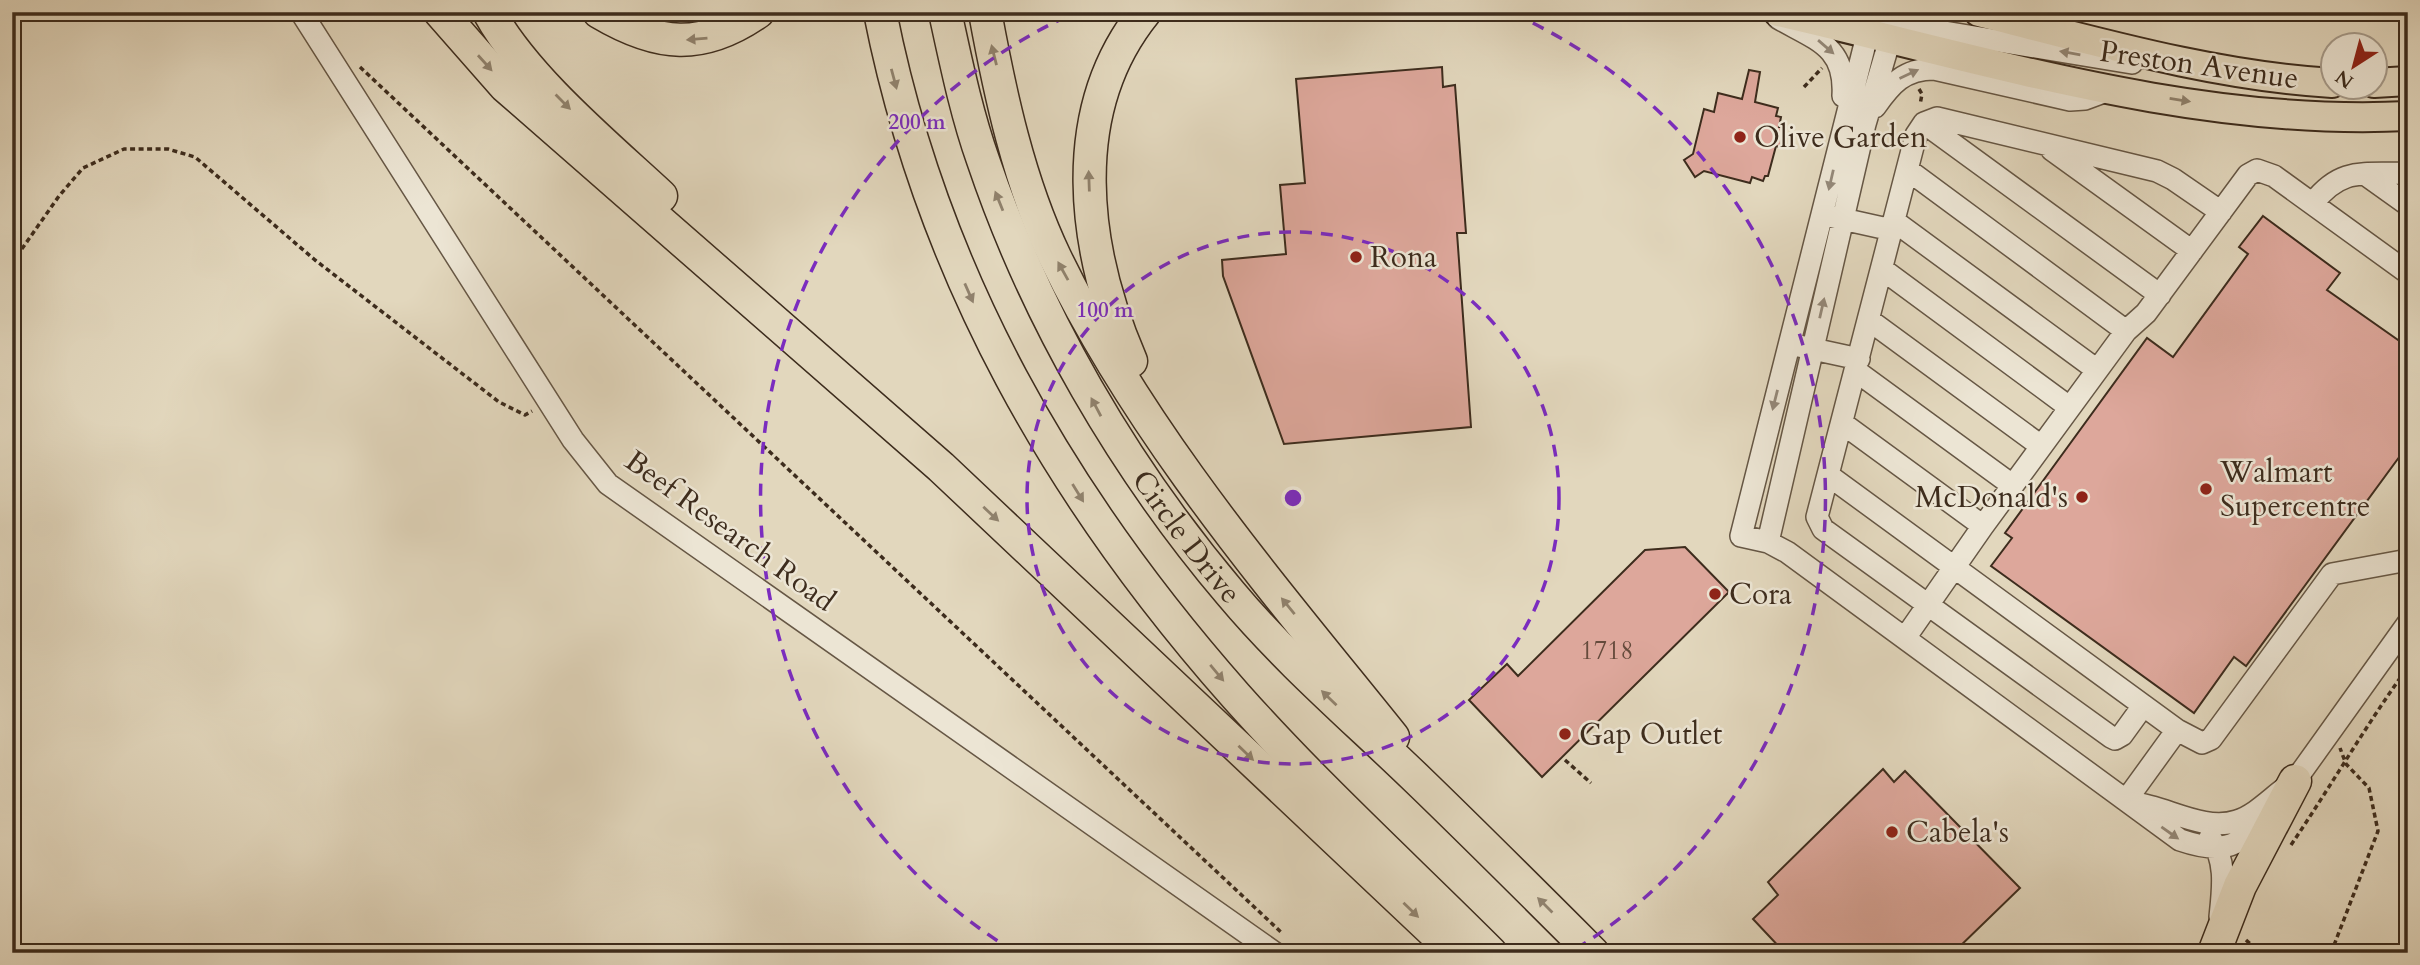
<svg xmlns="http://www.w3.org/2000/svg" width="2420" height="965" viewBox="0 0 2420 965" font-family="Cardo,serif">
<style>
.building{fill:#dda79b;stroke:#3d2c1d;stroke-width:2}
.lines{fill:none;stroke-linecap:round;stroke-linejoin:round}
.minor-casing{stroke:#665745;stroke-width:24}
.major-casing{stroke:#3d2c1d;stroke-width:32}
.highway-casing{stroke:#3d2c1d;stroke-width:35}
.path{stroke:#3d2c1d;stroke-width:3.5;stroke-dasharray:5 3.5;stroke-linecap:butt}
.minor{stroke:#ece5d4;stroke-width:21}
.major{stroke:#e2d7bd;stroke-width:28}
.highway{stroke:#e2d7bd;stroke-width:32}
.oneway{fill:#90826d}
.oneway2{fill:#948878}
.ring{fill:none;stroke:#7b2cbf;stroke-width:3.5;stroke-dasharray:12 9}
.poi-dot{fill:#8f2418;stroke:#ece5d4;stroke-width:2.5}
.labels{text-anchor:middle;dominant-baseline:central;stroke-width:5;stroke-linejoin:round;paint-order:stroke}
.number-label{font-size:26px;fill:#654b3c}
.street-label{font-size:30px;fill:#3d2c1d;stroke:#ece5d4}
.poi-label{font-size:30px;fill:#3d2c1d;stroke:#ece5d4;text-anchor:start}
.centre{fill:#7b2cbf;stroke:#ece5d4;stroke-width:3.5}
.ring-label{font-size:21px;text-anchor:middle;font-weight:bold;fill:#7b2cbf;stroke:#ece5d4;stroke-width:5;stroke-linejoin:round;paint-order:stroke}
</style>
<rect width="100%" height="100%" fill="#e2d7bd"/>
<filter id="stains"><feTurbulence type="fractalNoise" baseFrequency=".00286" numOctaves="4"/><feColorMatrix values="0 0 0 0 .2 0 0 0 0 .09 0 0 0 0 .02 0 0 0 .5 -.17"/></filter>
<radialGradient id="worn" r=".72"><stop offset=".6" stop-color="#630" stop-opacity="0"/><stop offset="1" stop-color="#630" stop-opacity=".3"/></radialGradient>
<path class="building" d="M1442 67 1443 87 1455 85 1466 233H1457L1471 427 1284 444 1223 276 1222 260 1286 254 1280 185 1305 183 1296 79Z
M1749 70 1760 72 1755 102 1778 108 1776 116 1781 117 1779 127 1785 128 1780 147 1776 146 1768 176H1765L1763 181 1752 177 1750 183 1704 171 1695 177 1684 160 1693 154 1704 109 1714 112 1718 93 1742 99Z
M2263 216 2340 273 2327 290 2408 347V445L2246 666 2234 657 2194 713 1991 566 2012 538 2005 533 2147 338 2173 357 2248 254 2239 247Z
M1685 547 1729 592 1542 777 1469 700 1507 664 1518 676 1645 550Z
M1883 769 1894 782 1905 771 2020 888 1953 953H1785L1753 919 1778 895 1768 882Z"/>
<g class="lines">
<g class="minor-casing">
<path id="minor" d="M301 12 573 440 608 484 1275 953
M1873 12 1741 536 1768 542 1787 552 2180 840C2218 853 2238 850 2264 819
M1778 18C1816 40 1846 46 1843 96
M1884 22 2132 63
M1875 107C1891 84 1904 69 1934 69L2070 100 2085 99 2112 89
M1924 123 2160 295
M2052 150 2192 251
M1908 170 2126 331
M2366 175 2408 205
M2313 203C2342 166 2364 175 2408 173
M1829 216 1892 230
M1894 221 2097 370
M1882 269 2069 407
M1869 320 2041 446
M1799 346 1859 359
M1856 371 2012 485
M1842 423 1983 526 2126 331 2146 313 2248 175 2257 170 2274 176 2408 273
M1828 475 2177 730 2127 799
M1768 542 1865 124 1898 12
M1905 638 1983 526
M2143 706 2122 735 2115 739 2111 737 1823 529 1817 517 1916 135 1924 123 1937 118 2157 171 2173 179 2221 212
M2177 730 2202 743 2211 739 2332 574 2408 560
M2287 792 2408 623
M2134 803C2167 807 2204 832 2237 821 2256 815 2272 797 2288 786
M2210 837C2227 861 2223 888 2220 917"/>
</g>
<g class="major-casing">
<path id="major" d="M1778 12C1983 59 2195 127 2408 116
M1979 12C2094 41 2213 76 2332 83
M2374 83 2408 81"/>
</g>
<g class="highway-casing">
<g id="highway">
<path d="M440 12 505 86 941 467 1456 953"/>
<path d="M489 12C525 78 606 145 661 196"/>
<path d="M599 12C658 47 702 51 758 12"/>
<path d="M880 12C932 275 1060 497 1236 696 1316 786 1406 868 1491 953"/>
<path id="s1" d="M945 12C956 62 966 112 983 160 1036 317 1124 468 1231 594 1288 662 1355 719 1418 780 1477 837 1535 895 1593 953"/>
<path d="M985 12C1000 94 1019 182 1055 257 1141 435 1270 584 1393 737"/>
<path d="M1131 361C1083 250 1064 112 1145 12"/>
<path d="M2214 953 2240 886 2295 781"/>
</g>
</g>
<path class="path" d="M360 67 1283 934
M1804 87 1822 68
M1919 89 1922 94 1920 105
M12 263 59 196 83 168 124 149H168L195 157 315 260 499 402 525 415 532 411
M1565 760 1591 783
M2291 845C2331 786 2366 725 2408 667
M2246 940 2260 953
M2331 953 2378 831 2369 788 2346 764 2340 748"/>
<use href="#minor" class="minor"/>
<use href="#major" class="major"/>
<use href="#highway" class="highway"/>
</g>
<defs><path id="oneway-solid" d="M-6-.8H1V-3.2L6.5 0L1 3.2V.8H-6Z" transform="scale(1.75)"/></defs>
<g class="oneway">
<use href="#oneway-solid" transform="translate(697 39) rotate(175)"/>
<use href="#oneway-solid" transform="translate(994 55) rotate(-104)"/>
<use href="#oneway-solid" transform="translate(485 63) rotate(48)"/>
<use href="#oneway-solid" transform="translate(894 79) rotate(75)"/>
<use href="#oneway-solid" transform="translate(2180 100) rotate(9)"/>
<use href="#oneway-solid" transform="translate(563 102) rotate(45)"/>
<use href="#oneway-solid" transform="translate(1089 181) rotate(-92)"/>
<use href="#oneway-solid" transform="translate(999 201) rotate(-112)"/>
<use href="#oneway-solid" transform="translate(1063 271) rotate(-119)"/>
<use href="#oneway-solid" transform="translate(969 293) rotate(66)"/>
<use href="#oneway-solid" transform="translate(1096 407) rotate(-118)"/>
<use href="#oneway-solid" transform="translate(1078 493) rotate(58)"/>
<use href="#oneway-solid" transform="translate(991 514) rotate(43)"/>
<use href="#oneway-solid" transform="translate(1288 606) rotate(-129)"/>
<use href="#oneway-solid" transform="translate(1217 673) rotate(50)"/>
<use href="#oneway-solid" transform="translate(1329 698) rotate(-136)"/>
<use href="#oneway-solid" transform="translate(1246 753) rotate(44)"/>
<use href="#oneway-solid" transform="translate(1545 905) rotate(-135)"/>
<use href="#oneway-solid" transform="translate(1411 910) rotate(44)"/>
</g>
<g class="oneway2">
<use href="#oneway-solid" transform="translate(1826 47) rotate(41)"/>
<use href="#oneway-solid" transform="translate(2070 53) rotate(-170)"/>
<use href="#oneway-solid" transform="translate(1909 74) rotate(-25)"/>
<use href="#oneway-solid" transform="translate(1831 180) rotate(103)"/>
<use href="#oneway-solid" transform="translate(1822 308) rotate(-77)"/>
<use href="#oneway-solid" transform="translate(1775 400) rotate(104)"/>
<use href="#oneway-solid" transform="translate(2170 833) rotate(35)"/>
</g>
<g class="ring">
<circle cx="1293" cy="498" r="266"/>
<path d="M1015 952A532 532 0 0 1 1072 14M1514 14A532 532 0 0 1 1571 952"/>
</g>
<g class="poi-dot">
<circle cx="1740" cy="137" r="7"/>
<circle cx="1356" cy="257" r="7"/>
<circle cx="2206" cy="489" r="7"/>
<circle cx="2082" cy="497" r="7"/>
<circle cx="1715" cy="594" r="7"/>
<circle cx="1565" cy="734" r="7"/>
<circle cx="1892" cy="832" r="7"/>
</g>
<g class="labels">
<g class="number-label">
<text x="1607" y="650">1718</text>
</g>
<g class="street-label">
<text transform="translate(2199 65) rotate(8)">Preston Avenue</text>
<text transform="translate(730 531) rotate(36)">Beef Research Road</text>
<text stroke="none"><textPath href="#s1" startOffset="583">Circle Drive</textPath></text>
</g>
<g class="poi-label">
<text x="1754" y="137">Olive Garden</text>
<text x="1370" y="257">Rona</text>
<text x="2220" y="472">Walmart<tspan x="2220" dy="34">Supercentre</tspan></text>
<text x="2068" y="497" text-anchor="end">McDonald's</text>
<text x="1729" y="594">Cora</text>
<text x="1579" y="734">Gap Outlet</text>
<text x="1906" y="832">Cabela's</text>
</g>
</g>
<circle cx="1293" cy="498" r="10" class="centre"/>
<g class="ring-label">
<text x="917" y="129">200 m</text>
<text x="1105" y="317">100 m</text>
</g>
<rect width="2420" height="965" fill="none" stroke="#e2d7bd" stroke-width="42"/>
<rect x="14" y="14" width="2392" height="937" fill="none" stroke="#3d2c1d" stroke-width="3.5"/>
<rect x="21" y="21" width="2378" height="923" fill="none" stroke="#3d2c1d" stroke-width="2"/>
<g transform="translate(2354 66) rotate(216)"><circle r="33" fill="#ece5d4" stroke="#a69b8b" stroke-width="2"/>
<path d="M0-5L12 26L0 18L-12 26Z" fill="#8f2418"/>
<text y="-10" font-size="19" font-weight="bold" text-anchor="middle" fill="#3d2c1d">N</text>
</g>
<rect width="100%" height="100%" filter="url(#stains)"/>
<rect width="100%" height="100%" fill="url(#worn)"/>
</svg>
